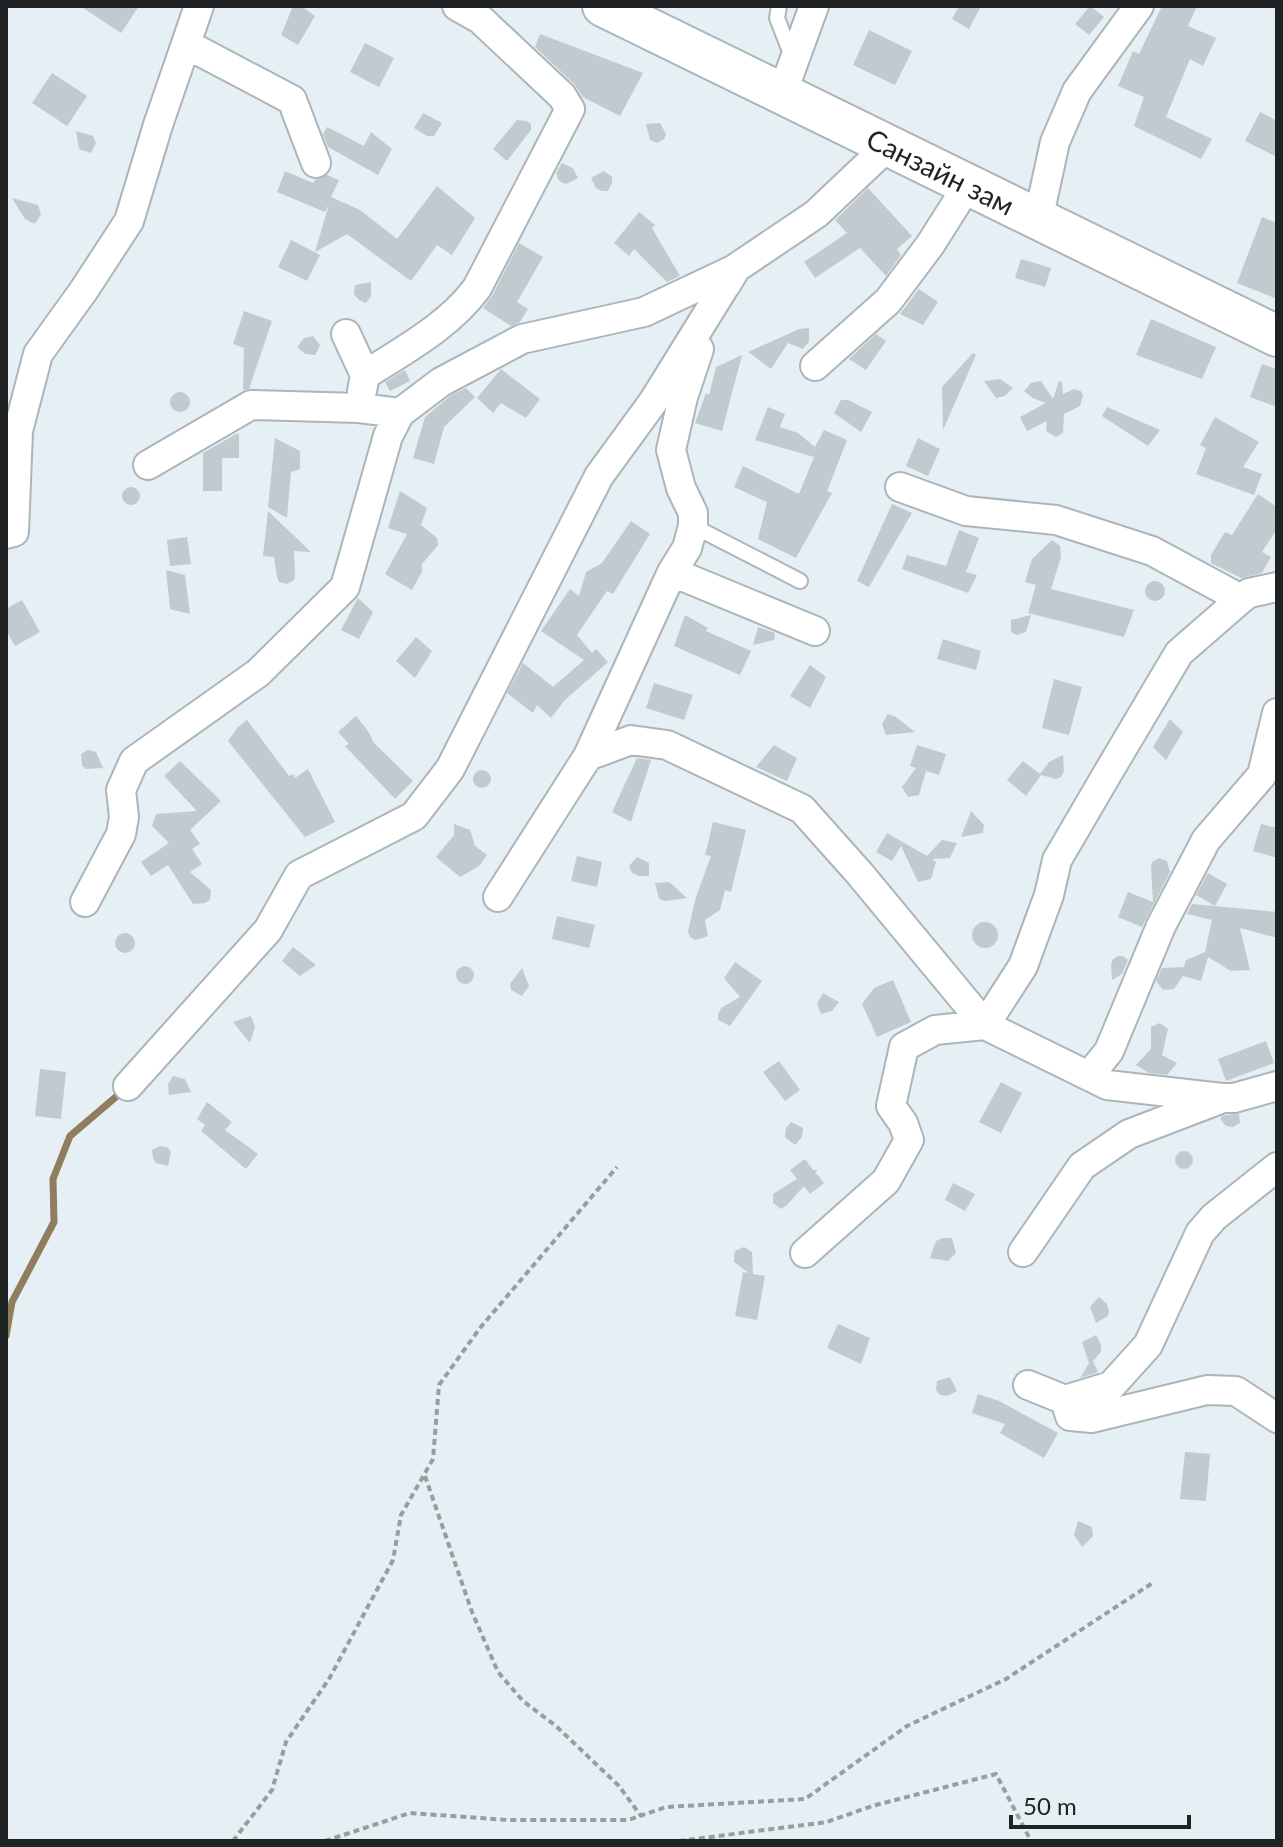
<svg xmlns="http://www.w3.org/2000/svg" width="1283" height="1847" viewBox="0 0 1283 1847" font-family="Lato,sans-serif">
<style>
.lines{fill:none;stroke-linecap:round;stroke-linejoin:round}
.stream{stroke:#907d5e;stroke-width:7}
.building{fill:#c1cace}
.service-casing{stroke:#acb5b9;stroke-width:18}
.minor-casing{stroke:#acb5b9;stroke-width:32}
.secondary-casing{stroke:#acb5b9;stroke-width:44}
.path{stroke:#979ea1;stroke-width:4;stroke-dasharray:6 4;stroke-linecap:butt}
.service{stroke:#fff;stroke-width:14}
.minor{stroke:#fff;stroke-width:28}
.secondary{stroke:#fff;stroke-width:40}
.labels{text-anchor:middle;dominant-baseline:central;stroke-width:6;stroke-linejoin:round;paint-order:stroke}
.street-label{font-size:28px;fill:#1f2324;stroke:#e6eff3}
</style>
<rect width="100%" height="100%" fill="#e6eff3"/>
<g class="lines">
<path class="stream" d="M6 1336 12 1302 54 1222 53 1179 70 1136 124 1090"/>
</g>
<path class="building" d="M80 6H139L121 33Z
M293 6H301L315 16 298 45 281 35Z
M959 6H981L969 29 952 19Z
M1090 6 1104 17 1089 35 1075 24Z
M1162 6H1197L1188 26 1216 38 1203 66 1190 59 1166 117 1212 139 1201 159 1134 126 1144 97 1118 86 1133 51 1139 54Z
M869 30 912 51 895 85 853 65Z
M540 34 643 73 620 116 583 97 574 84 535 47Z
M365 43 394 58 379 87 350 72Z
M52 73 87 96 67 126 32 103Z
M1260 112 1277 121V157L1245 141Z
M423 113 442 123 434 136H427L414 128Z
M517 120 526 121 531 124V130L507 161 493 149Z
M660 123 666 134 664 139 657 143 650 140 646 124Z
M327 127 364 146 371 132 392 149 378 175 328 147 323 134Z
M76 131 93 136 96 143 91 153 79 149Z
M562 163 573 168 578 178 566 184 559 181 556 173Z
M285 171 313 183 315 180 327 175 339 180 331 197 360 210 397 239 437 186 475 218 452 255 437 245 411 281 347 234 315 252 329 204 325 212 277 192Z
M604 171 612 177V183L608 191H602L596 188 591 178Z
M868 188 912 236 897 249 901 255 886 276 860 248 815 278 804 262 847 233 835 220Z
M12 198 38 205 41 214 35 224 25 219Z
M639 212 655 225 652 228 680 276 667 282 634 249 629 256 614 243Z
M1262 217 1277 223V299L1237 283Z
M291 240 320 255 307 281 278 267Z
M519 243 543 257 517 302 528 309 520 322 511 326 483 308 492 296Z
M1021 259 1051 268 1045 287 1015 278Z
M371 282V296L366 303 359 300 354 294 355 285Z
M919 289 938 302 923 325 900 314Z
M244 311 272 321 249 389 243 390 244 348 233 344Z
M1151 319 1216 347 1202 379 1136 355Z
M809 328V342L803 349 788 343 771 369 748 352 799 329Z
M876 334 886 341 866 370 849 359Z
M313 336 320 345 318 350 315 355 305 354 297 347 304 338Z
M973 353 976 355 943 430 942 387Z
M742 355 722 431 695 423 706 393 709 395 716 367Z
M1262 364 1277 369V407L1250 397Z
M501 369 540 399 526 418 501 403 493 413 477 398Z
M405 370 410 381 390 391 385 382Z
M1000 379 1013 388 1005 396 996 398 984 381Z
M1041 381 1053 399 1059 381 1062 382 1063 394 1074 389 1081 391 1083 396 1080 406 1064 414 1063 433 1056 437 1046 431 1047 421 1027 431 1020 417 1046 403 1033 398 1024 391 1031 383Z
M466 388 475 397 444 427 434 464 413 458 425 417 450 396Z
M170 402a10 10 0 1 1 20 0a10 10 0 1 1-20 0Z
M841 400H848L872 412 861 432 834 413Z
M768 407 785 414 780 427 798 433 815 447 824 430 847 440 827 491 832 493 796 558 758 539 767 502 734 487 743 466 799 494 814 457 755 440Z
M1107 407 1160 430 1148 446 1102 416Z
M1215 417 1259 442 1243 467 1262 474 1254 495 1196 474 1206 448 1200 445Z
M236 434H239V458H222V491H203V453Z
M275 438 300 451V469L291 472 287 518 268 507Z
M918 438 940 449 928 476 906 466Z
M122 496a9 9 0 1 1 18 0a9 9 0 1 1-18 0Z
M400 491 427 508 421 525 437 538 438 545 422 564V572L412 590 385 574 407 534 388 528Z
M1258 494 1277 507V529L1262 552 1271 557 1262 573 1241 578 1211 563V555L1225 532 1232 535Z
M892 504 912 513 869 587 857 581Z
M268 511 311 552 294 551 295 575 294 580 287 584 279 582 277 577 274 557 263 556Z
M631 521 650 534 613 594 607 591 577 635 592 653 596 649 608 662 565 700 551 718 537 705 533 713 507 693 523 663 553 687 584 660 541 631 570 589 579 596 586 572 602 563Z
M959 530 979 538 966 572 977 575 968 593 902 569 907 555 946 566Z
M187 537 191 564 170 566 167 540Z
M1052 540 1060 546 1061 557 1051 589 1134 610 1124 637 1028 613 1036 585 1025 582 1032 559Z
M166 570 185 575 190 614 170 609Z
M1145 591a10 10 0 1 1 20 0a10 10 0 1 1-20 0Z
M358 598 373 612 359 639 341 630Z
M22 600 40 632 15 646 6 630V609Z
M685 615 708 628 706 631 751 651 740 675 674 646Z
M1031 615 1026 632 1017 635 1011 632V620Z
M758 627 775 633 774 640 753 645Z
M416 637 432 651 415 678 396 661Z
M943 639 981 651 976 670 937 659Z
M810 665 826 677 810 708 790 696Z
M1054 679 1082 687 1069 735 1042 728Z
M654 683 693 695 684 720 646 708Z
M888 714 896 717 915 732 886 735 882 724Z
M356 716 368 731 374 743 413 781 395 799 345 746 349 744 338 732Z
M1170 719 1183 732 1166 760 1153 747Z
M247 720 289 776 293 774 295 778 308 769 335 822 305 837 228 741 238 727Z
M774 745 797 758 787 781 756 767Z
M917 745 946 754 939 775 926 771 919 795 908 797 902 787 916 768 910 766Z
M88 750 96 752 103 768 86 769 82 766 81 754Z
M1063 755 1064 771 1061 777 1056 779 1041 775 1026 796 1007 780 1023 761 1040 774 1049 762Z
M637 758 651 760 631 822 612 812Z
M180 761 221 801 190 830 200 844 192 849 202 864 190 872 211 890 210 900 205 903 193 904 168 865 151 876 141 862 169 843 152 826 156 814 197 811 164 776Z
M473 779a9 9 0 1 1 18 0a9 9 0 1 1-18 0Z
M971 811 984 825 983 833 961 837Z
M713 822 746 830 731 892 725 890 720 910 705 920 708 936 696 940 690 937 688 931 696 897 711 856 705 855Z
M454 824 470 830 475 846 487 855 479 866 460 877 436 857 454 835Z
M1261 824 1277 828V858L1253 851Z
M887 833 927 856 942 840 957 843 950 858 932 859 936 862 931 879 918 882 901 846 892 861 876 852Z
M577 856 602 862 597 887 571 881Z
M637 857 649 863V876H639L632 873 629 866Z
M1159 858 1167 861 1170 872 1142 927 1118 917 1128 892 1153 902 1151 867 1152 862Z
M1208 873 1227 884 1215 906 1196 895Z
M669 882 687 898 665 901 659 899 655 883Z
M1192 904 1277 912V938L1240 928 1250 970 1231 971 1208 957 1201 981 1183 976 1174 989 1163 990 1156 981 1162 968 1184 967 1186 960 1205 952 1212 920 1187 914Z
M557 916 595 925 589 948 552 939Z
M972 935a13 13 0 1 1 26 0a13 13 0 1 1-26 0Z
M115 943a10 10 0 1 1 20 0a10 10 0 1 1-20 0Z
M293 947 316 965 300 976 282 961Z
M1118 956H1123L1128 960 1122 974 1112 980 1111 964 1113 959Z
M735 962 762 981 730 1026 718 1020V1015L721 1008 740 997 724 978Z
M456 975a9 9 0 1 1 18 0a9 9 0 1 1-18 0Z
M522 968 529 986 522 996 511 990 510 984Z
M893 980 911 1022 877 1037 862 1004 874 988Z
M823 993 839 1002 832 1011 821 1014 817 1003Z
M251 1016 255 1027 250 1043 233 1022Z
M1160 1023 1168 1029 1162 1055 1177 1063 1167 1075 1149 1073 1136 1065 1151 1049V1027Z
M1266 1041 1274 1063 1226 1081 1218 1059Z
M779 1061 800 1090 785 1101 763 1072Z
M40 1069 66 1072 61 1119 35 1116Z
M173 1076 185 1079 191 1092 169 1095 168 1084Z
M1001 1082 1022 1093 1001 1133 979 1122Z
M207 1102 232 1122 225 1130 258 1154 246 1169 201 1131 205 1125 197 1119Z
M1239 1114 1240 1123 1233 1127 1226 1126 1221 1120V1117L1225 1115Z
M791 1122 803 1128 802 1137 795 1145 785 1137 786 1128Z
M160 1146 167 1147 171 1152 168 1166 156 1163 153 1158 152 1150Z
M1175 1160a9 9 0 1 1 18 0a9 9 0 1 1-18 0Z
M805 1159 813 1170H818L815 1172 824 1183 810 1194 804 1186 787 1205 781 1209 773 1203V1194L797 1179 790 1170Z
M953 1183 975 1194 965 1211 945 1200Z
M943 1238H952L956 1253 948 1261 930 1258 936 1241Z
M744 1247 752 1252 753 1274 765 1276 757 1320 735 1316 743 1272 749 1273 734 1262V1256L735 1251Z
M1099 1297 1107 1304 1109 1311 1108 1316 1096 1323 1090 1307Z
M838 1324 870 1338 861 1364 827 1348Z
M1096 1335 1101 1345V1352L1093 1361 1098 1372 1080 1378 1089 1363 1082 1342Z
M950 1377 957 1391 947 1396 940 1395 936 1390 937 1381Z
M978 1394 999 1401 1058 1433 1044 1458 1000 1433 1005 1424 972 1413Z
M1185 1452 1210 1454 1206 1501 1180 1499Z
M1078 1521 1092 1527 1093 1536 1082 1547 1074 1535Z"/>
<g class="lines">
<g class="service-casing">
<path id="service" d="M779 6 777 18 793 59
M693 526 800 581"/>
</g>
<g class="minor-casing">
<path id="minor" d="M186 44 292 100 316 163
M782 94 814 6
M1038 220 1055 142 1077 91 1139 6
M726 285 736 268 816 214 888 146
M346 334 365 375 362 391
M815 366 888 301 930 245 968 185
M365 375C404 350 449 326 477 288L570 109 562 96 480 19 457 6
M148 465 251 405 359 408 400 413
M900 487 966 511 1056 520 1152 551 1241 599 1249 593 1277 587
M6 534 14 532 18 431 38 354 84 290 129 221 158 125 199 6
M672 572 815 631
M588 756 631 740 667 745 802 809 860 874 985 1025 1023 966 1049 895 1057 860 1109 771 1179 653 1241 599
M498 897 588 756 672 572 687 548 693 526V513L681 488 671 450 683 397 699 349
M85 902 121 834 124 817 121 790 134 761 258 673 345 587 388 436 400 413 441 382 522 339 644 312 735 269
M1089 1076 1109 1051 1161 926 1206 840 1262 775 1277 713
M128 1086 268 930 299 875 414 816 450 769 599 476 653 402 736 268
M1023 1252 1082 1166 1129 1134 1218 1100
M805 1253 886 1181 909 1140 903 1123 891 1106 904 1047 935 1030 985 1025 1107 1085 1222 1098H1234L1277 1086
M1028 1385 1065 1400 1111 1386 1148 1345 1200 1233 1214 1217 1277 1167
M1065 1400 1070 1416 1092 1418 1207 1390 1236 1391 1277 1418"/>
</g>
<g class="secondary-casing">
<g id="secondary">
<path id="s1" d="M603 6 1277 336"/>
</g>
</g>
<path class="path" d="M425 1476 472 1612 498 1672 523 1701 556 1726 619 1786 641 1816
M233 1841 272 1790 286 1742 329 1679 393 1560 401 1515 433 1459 439 1385 480 1328 617 1167
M325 1841 410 1813 508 1820H628L666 1807 805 1799 907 1726 1006 1679 1154 1582
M679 1841 827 1822 872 1806 996 1774 1031 1841"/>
<use href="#service" class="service"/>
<use href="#minor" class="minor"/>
<use href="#secondary" class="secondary"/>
</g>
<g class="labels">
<g class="street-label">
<text stroke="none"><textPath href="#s1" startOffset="376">Санзайн зам</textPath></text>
</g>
</g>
<rect width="1283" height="1847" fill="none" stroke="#1f2324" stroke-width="16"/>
<path d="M1011 1815v12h178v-12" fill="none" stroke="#1f2324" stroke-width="4"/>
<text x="1023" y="1815" font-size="24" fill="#1f2324" stroke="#e6eff3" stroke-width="6" paint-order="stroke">50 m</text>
</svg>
